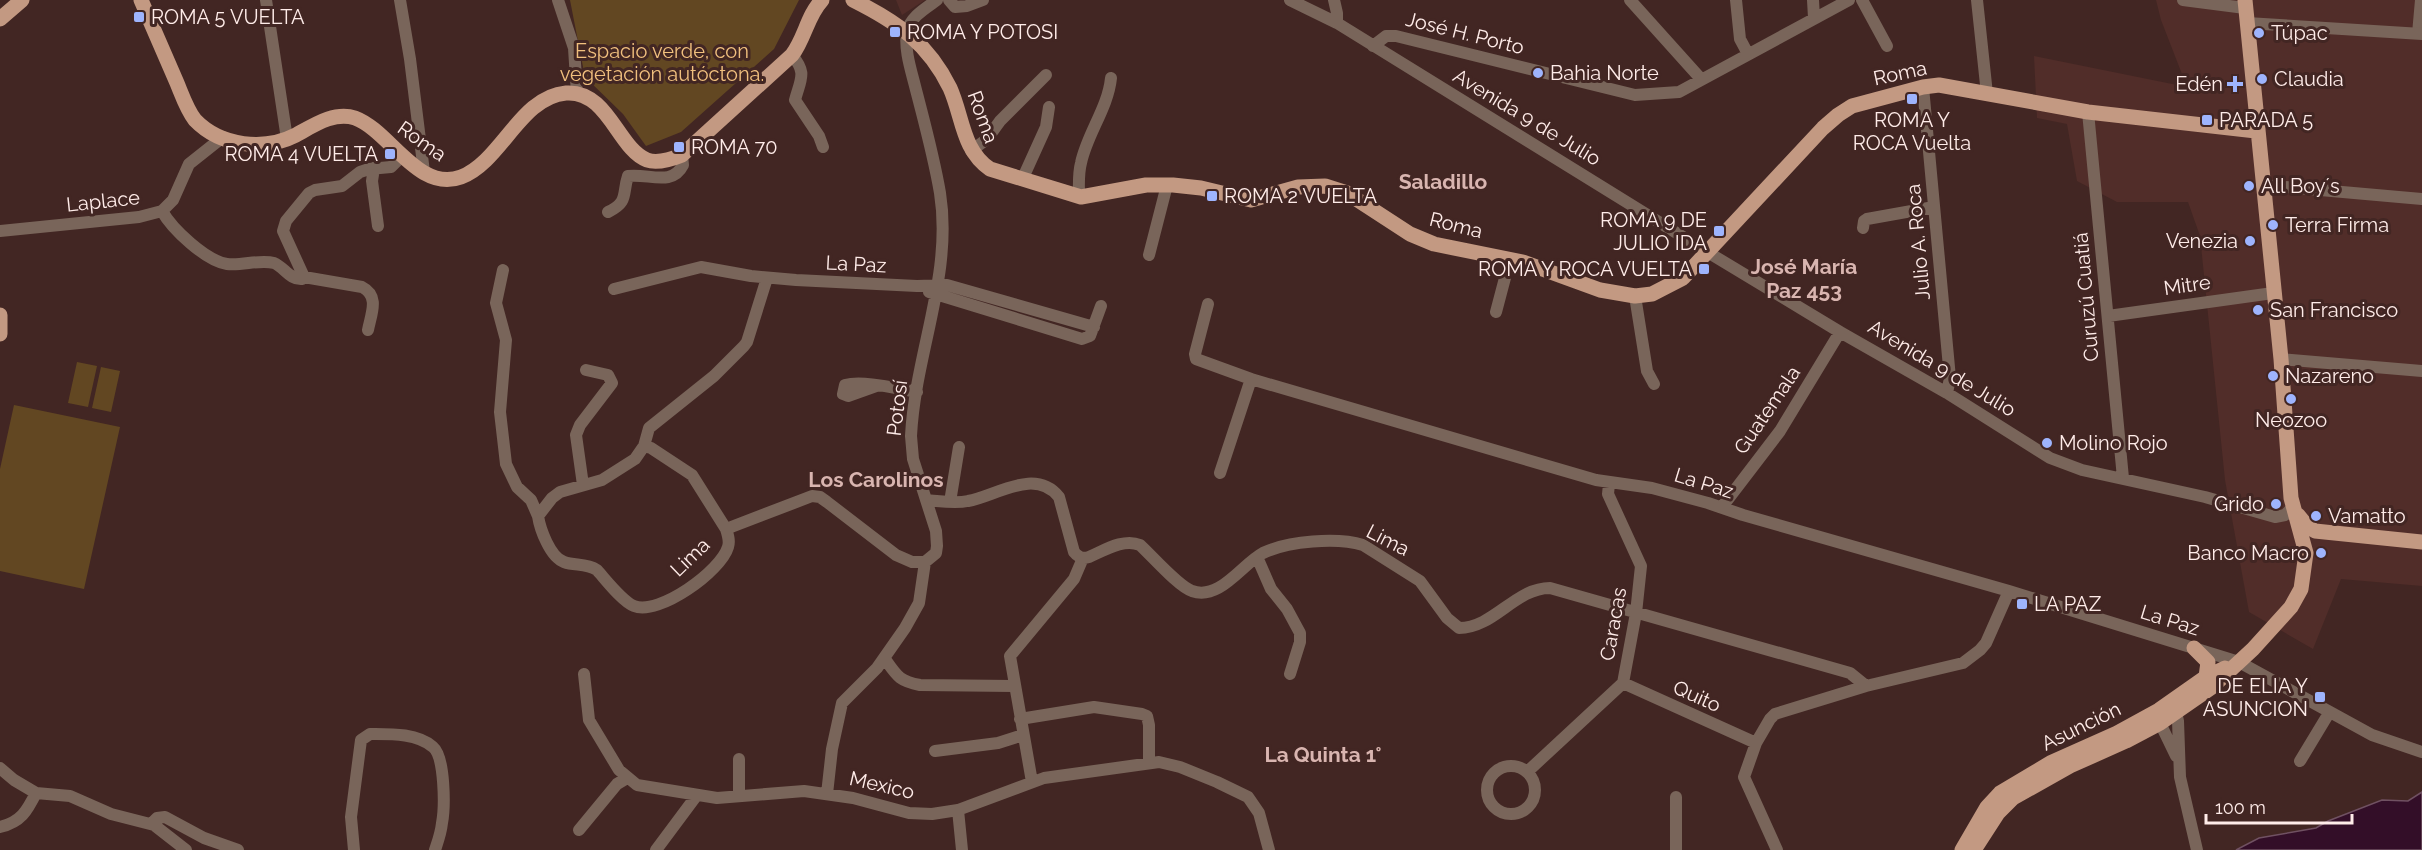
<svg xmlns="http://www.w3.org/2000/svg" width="2422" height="850" viewBox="0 0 2422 850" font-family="Raleway,sans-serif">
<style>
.built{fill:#512d29}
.green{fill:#624722}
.water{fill:#330e28;stroke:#705162;stroke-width:1.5}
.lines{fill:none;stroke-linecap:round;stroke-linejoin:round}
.minor{stroke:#79655a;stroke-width:12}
.major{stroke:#c39982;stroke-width:15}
.poi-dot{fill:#9eb4fd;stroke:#422623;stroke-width:2}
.labels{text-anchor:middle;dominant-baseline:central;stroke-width:6;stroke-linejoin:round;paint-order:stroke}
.poi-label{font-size:20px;fill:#ffece9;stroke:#422623;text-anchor:start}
.street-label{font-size:20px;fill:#ffece9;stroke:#422623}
.park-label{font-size:20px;fill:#f1c07e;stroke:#422623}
.neighbourhood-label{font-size:21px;font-weight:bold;fill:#d9b5b0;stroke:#422623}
</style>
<rect width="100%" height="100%" fill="#422623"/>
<path class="built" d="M896 0H925L902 15Z
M2156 0H2422V586L2341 579 2313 649 2249 612 2225 480 2200 236 2188 202H2117L2077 181 2067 124 2037 118 2034 56 2187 87 2161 20Z"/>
<path class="green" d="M570 0H799L774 49 681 132 646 146 623 114 585 77Z
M77 362 97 366 88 407 68 403Z
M101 367 120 371 111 412 92 408Z
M14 405 120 427 84 589 0 571V469Z"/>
<path class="water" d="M2422 792V850H2236L2259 838 2316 828 2328 821 2382 800 2408 801Z"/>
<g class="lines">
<path class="minor" d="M266 0 287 139
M400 0 410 59 424 172
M558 0 574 48 577 94
M949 0 955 7 967 6 983 0
M1290 0 1337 23 1709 253 1840 332 1947 393 2050 458 2082 470 2205 497 2275 517 2285 515 2293 507
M1334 0 1337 13V23
M1630 0 1701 79
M1736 0 1740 39 1748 54
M1813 0 1814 18
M1862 0 1887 46
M1977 0 1987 94
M2183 0 2245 8
M2247 23 2422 34
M2418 34 2421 0
M1373 46 1386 36H1396L1635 95 1679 92 1849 0
M792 55C807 73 801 78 795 100L819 136 823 147
M1923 87 1950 378 1947 393
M2088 112 2123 478
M971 151 987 139 1000 121 1046 75
M374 168 372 181 378 226
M1022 180 1046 127 1049 107
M2262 185 2422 199
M1079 197C1079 185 1078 174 1081 163 1087 134 1108 108 1111 78
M162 211 173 200 189 164 223 137
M608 212C629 202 622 194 628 176 648 173 672 187 683 165L682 155
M1863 228 1864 221 1867 219 1934 207
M0 231 139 217 162 211C172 229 206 261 227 264 242 266 260 259 274 263 284 267 290 280 302 279L304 277 283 231 286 221 309 193 315 190 342 186 360 172 369 169 391 167 402 156
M1149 255 1167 185
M503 270 496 303 506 340 500 412 506 464 517 487 531 500 538 516
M304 277 362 287C380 296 371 314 368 330
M767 278 747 342 744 346 714 376 649 428 644 446 635 459 602 480 560 492 552 498 538 516C540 529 550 557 564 562 575 566 586 563 597 570 606 580 622 601 634 606 659 616 721 571 728 547 730 541 728 535 726 529L812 496 820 497 827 502 896 555 912 562H925
M614 289 701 267 751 276 796 280 917 286 947 285 1094 327
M929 292 1082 339 1090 336 1101 306
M1635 296 1647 371 1654 384
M1208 304 1195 354 1196 359 1251 379
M1496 312 1510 259
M2108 316 2273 293
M2281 359 2422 371
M876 386 848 396 843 394 845 385C863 380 898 389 917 392
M644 446 651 448 692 475 726 529
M1220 473 1251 379 1596 480 1652 488 1708 503 1743 515 2009 591 2239 662 2372 735 2422 752
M583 485 576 435 580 425 612 383 608 375 586 370
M926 500C940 501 954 504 968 501 996 496 1035 467 1059 497L1074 552C1078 557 1082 559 1089 557 1105 550 1124 538 1140 545 1152 556 1179 587 1192 591 1220 601 1242 564 1263 553 1288 541 1337 537 1363 545L1420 581 1447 618 1459 628C1494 628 1515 588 1550 588L1850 673 1866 686
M950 502 959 447
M1722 507 1780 431 1840 332
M1257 557 1271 589 1287 609 1300 633V642L1290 674
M885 659C897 676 899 681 920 685L1013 686
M584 674 589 720 619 770 637 785 717 798 804 791 853 798 909 813 932 814 958 810 1044 778 1159 762 1180 767 1217 782 1248 797 1259 813 1269 850
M1623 683 1756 743
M2170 706 2176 712 2178 721 2180 777 2197 850
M2160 714V723L2176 756
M1020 719 1094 707 1142 714 1147 716 1149 725V763
M935 751 998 743 1023 735
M2300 761 2329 713
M1487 790a24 24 0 1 1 48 0a24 24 0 1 1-48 0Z
M0 768 14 780 36 793 70 796 111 814 154 825 186 850
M1527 772 1623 683 1636 613 1641 566 1608 494 1609 484
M1032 782 1010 656 1074 579 1083 558
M827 794 832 749 842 703 877 668 905 628 919 603 925 562 936 553 937 546 936 531 913 459 911 436C915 354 953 275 940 193 934 157 924 121 915 86 911 70 904 49 907 32 910 17 926 8 937 0
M739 796V759
M958 810 962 850
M151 824 157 818 165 817 204 838 238 850
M0 827C21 822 27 811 36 793
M579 830 617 784 627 778
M354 850 351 817 361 740 370 734C390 734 417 733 433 747 445 757 445 807 442 823 441 833 438 841 435 850
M656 850 697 795
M1676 850V797
M1777 850 1744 777 1756 743 1770 719 1775 714 1866 686 1963 663 1980 650 1986 643 2009 591"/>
<path class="major" d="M141 0C153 28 165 55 177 83 182 95 187 110 195 120 221 147 265 151 296 135 314 125 335 111 355 118 390 131 418 193 461 177 502 161 520 97 566 93 608 90 618 149 647 160 658 164 672 159 682 155L792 55C805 38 807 16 822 0
M853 0C897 22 928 43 950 88 963 117 962 150 990 169L1081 197 1146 185H1173L1201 188 1251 200 1298 187 1325 186 1347 193 1410 234 1434 244 1523 262 1600 290 1635 296 1652 294 1683 278 1823 128 1838 115 1852 106 1923 87 1939 85 2088 112 2256 131
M0 19 22 0
M0 315V334
M2298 515 2307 526 2315 531 2422 542
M2194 648 2208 662 2206 677
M1962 850 1987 807 2000 793 2052 762 2117 733 2159 710 2206 677 2225 668
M1974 850 1998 813 2013 798 2070 766 2126 741 2160 723 2212 687 2253 649 2291 607 2301 589 2306 553 2291 498 2281 359 2245 0"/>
</g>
<g class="poi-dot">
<rect x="133" y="11" width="12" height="12" rx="3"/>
<rect x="889" y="26" width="12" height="12" rx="3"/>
<circle cx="2259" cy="33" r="6"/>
<circle cx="1538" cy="73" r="6"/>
<circle cx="2262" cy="79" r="6"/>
<path d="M2232 75h6v6h6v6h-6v6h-6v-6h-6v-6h6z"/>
<rect x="1906" y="93" width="12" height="12" rx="3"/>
<rect x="2201" y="114" width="12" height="12" rx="3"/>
<rect x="673" y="141" width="12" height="12" rx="3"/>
<rect x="384" y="148" width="12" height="12" rx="3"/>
<circle cx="2249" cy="186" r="6"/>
<rect x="1206" y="190" width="12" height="12" rx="3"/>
<circle cx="2273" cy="225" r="6"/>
<rect x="1713" y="225" width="12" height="12" rx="3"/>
<circle cx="2250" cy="241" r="6"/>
<rect x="1698" y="263" width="12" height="12" rx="3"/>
<circle cx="2258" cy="310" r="6"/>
<circle cx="2273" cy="376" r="6"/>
<circle cx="2291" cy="399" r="6"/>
<circle cx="2047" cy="443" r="6"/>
<circle cx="2276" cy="504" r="6"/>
<circle cx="2316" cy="516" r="6"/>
<circle cx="2321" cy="553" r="6"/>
<rect x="2016" y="598" width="12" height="12" rx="3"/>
<rect x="2314" y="691" width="12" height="12" rx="3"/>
</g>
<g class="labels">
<g class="poi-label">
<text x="151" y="17">ROMA 5 VUELTA</text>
<text x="907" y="32">ROMA Y POTOSI</text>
<text x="2271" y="33">Túpac</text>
<text x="1550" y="73">Bahia Norte</text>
<text x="2274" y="79">Claudia</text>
<text x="2223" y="84" text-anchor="end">Edén</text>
<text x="1912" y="120" text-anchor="middle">ROMA Y<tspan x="1912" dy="23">ROCA Vuelta</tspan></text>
<text x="2219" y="120">PARADA 5</text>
<text x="691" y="147">ROMA 70</text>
<text x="378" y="154" text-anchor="end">ROMA 4 VUELTA</text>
<text x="2261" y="186">All Boy´s</text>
<text x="1224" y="196">ROMA 2 VUELTA</text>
<text x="1707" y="220" text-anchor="end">ROMA 9 DE<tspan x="1707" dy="23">JULIO IDA</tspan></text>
<text x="2285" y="225">Terra Firma</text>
<text x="2238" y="241" text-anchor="end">Venezia</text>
<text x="1692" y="269" text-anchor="end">ROMA Y ROCA VUELTA</text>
<text x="2270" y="310">San Francisco</text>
<text x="2285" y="376">Nazareno</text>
<text x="2291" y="420" text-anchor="middle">Neozoo</text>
<text x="2059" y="443">Molino Rojo</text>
<text x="2264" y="504" text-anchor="end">Grido</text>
<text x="2328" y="516">Vamatto</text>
<text x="2309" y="553" text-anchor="end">Banco Macro</text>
<text x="2034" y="604">LA PAZ</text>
<text x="2308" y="686" text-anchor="end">DE ELIA Y<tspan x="2308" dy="23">ASUNCION</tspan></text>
</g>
<g class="street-label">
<text transform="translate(1465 33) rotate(14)">José H. Porto</text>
<text transform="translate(1900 73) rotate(-12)">Roma</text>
<text transform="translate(983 117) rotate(70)">Roma</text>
<text transform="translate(1527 117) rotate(31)">Avenida 9 de Julio</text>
<text transform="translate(422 141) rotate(35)">Roma</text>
<text transform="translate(103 201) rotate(-6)">Laplace</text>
<text transform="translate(1456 225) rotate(14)">Roma</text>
<text transform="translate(1918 242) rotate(-95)">Julio A. Roca</text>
<text transform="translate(856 264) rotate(3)">La Paz</text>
<text transform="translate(2187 285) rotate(-8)">Mitre</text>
<text transform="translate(2086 297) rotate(-95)">Curuzú Cuatiá</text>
<text transform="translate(1942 368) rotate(31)">Avenida 9 de Julio</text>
<text transform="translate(897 408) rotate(-83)">Potosí</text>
<text transform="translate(1767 410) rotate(-56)">Guatemala</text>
<text transform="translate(1704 483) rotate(17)">La Paz</text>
<text transform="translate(1388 540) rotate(27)">Lima</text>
<text transform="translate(690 557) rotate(-44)">Lima</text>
<text transform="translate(2170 620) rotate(17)">La Paz</text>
<text transform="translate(1613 624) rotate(-80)">Caracas</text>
<text transform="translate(1697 696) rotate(24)">Quito</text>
<text transform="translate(2081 726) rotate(-26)">Asunción</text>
<text transform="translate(882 785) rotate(13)">Mexico</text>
</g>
<g class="park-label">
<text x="662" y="51">Espacio verde, con<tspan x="662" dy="23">vegetación autóctona.</tspan></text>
</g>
<g class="neighbourhood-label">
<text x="1443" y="181">Saladillo</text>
<text x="1804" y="266">José María<tspan x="1804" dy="24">Paz 453</tspan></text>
<text x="876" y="479">Los Carolinos</text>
<text x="1323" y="754">La Quinta 1°</text>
</g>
</g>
<path d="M2206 814v9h146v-9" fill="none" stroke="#ffece9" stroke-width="3"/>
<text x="2215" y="814" font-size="18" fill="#ffece9" stroke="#422623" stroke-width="4.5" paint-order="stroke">100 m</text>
</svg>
